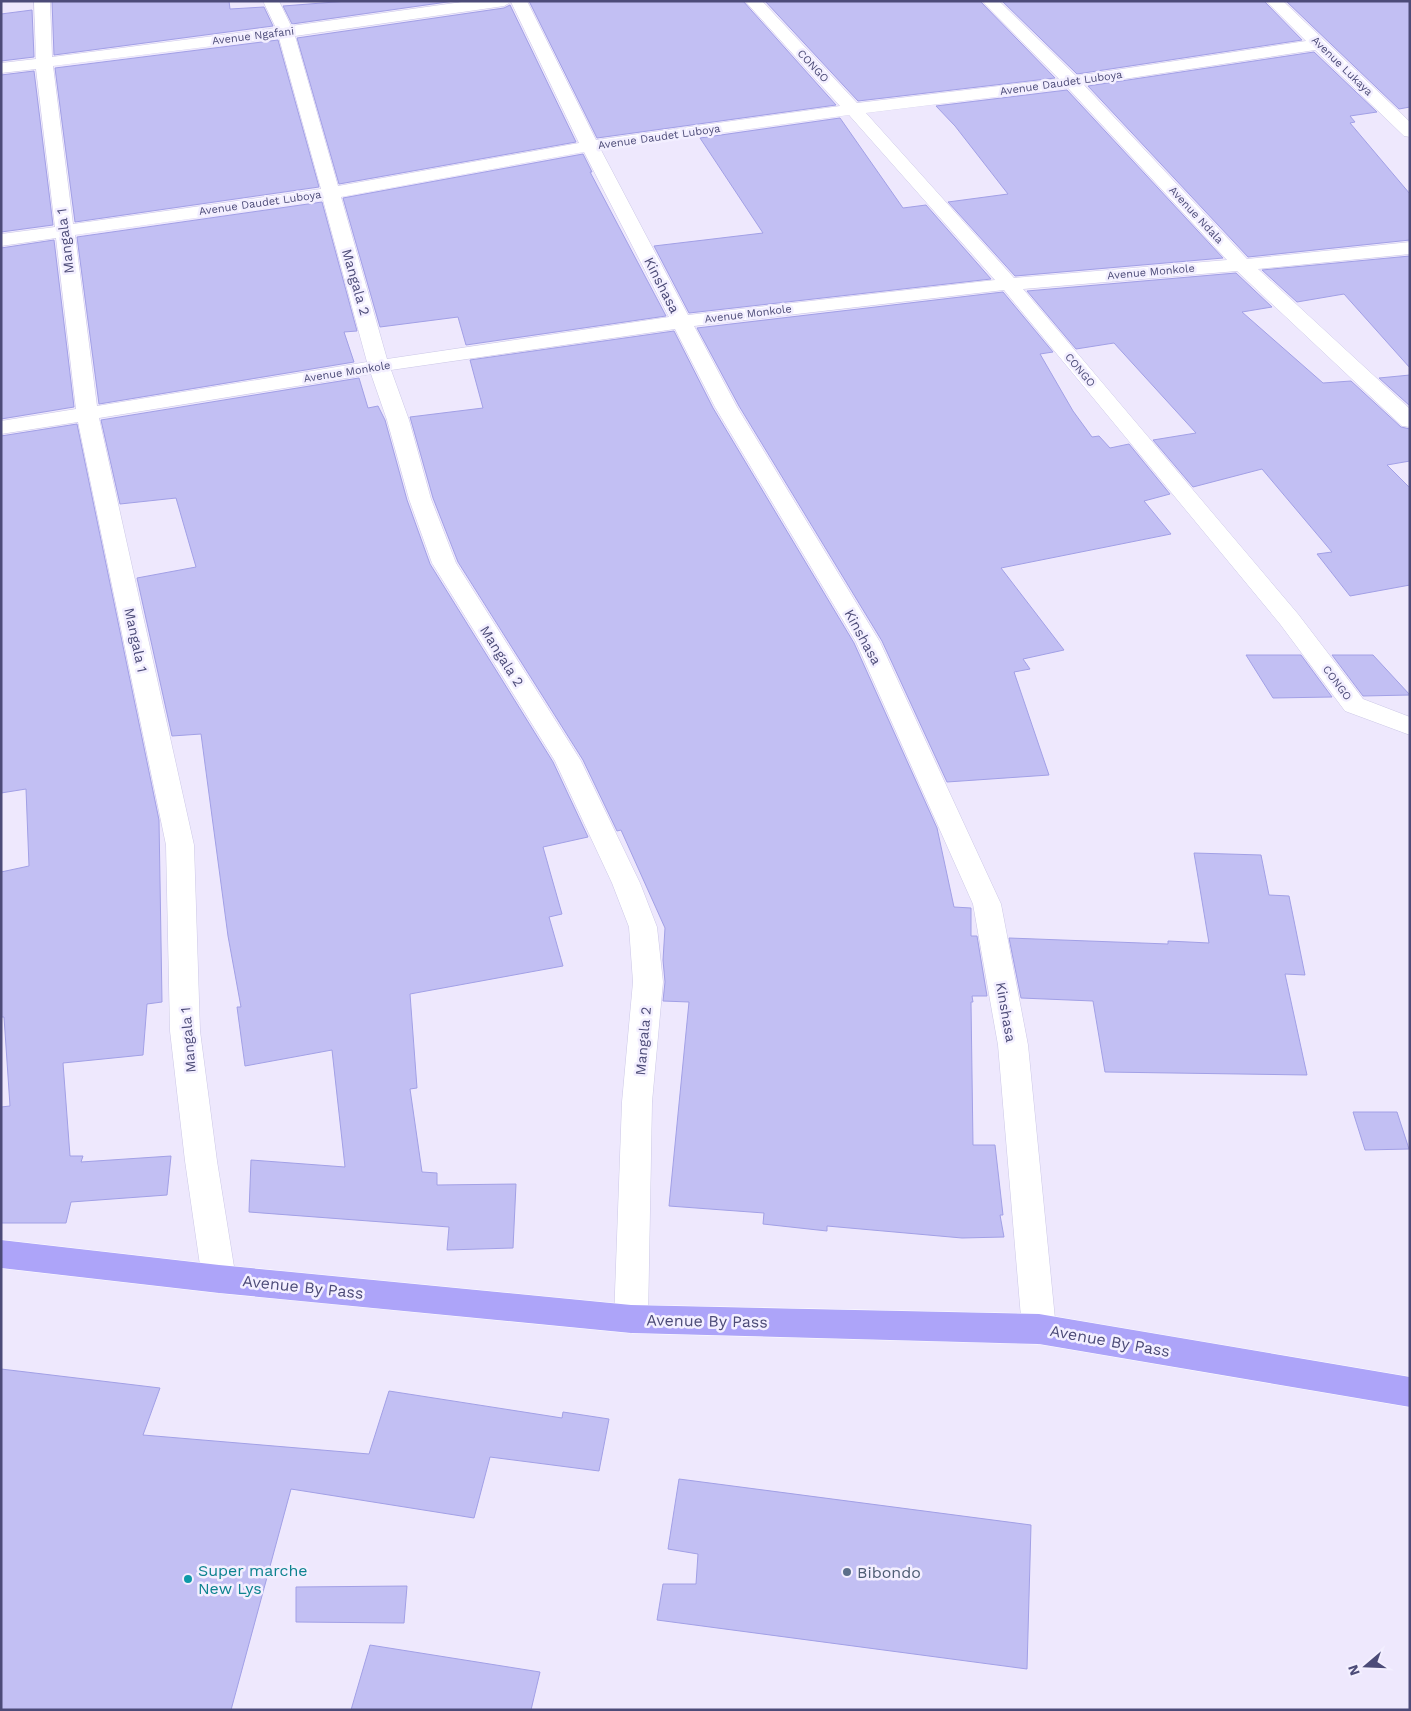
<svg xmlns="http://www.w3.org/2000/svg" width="1411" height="1711" viewBox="0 0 1411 1711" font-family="'Work Sans',sans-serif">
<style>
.building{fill:#c2bff3;stroke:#a2a0e6}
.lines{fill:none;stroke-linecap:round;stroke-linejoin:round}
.minor-casing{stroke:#ccc8e7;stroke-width:1}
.trunk-casing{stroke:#fff;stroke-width:1}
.minor{fill:#fff;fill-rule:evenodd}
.trunk{fill:#ada4f9;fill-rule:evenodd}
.service-dot{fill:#5c6f8a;stroke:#f3efff;stroke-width:2}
.culture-dot{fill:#0f9aa8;stroke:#f3efff;stroke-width:2}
.labels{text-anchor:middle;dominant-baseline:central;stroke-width:5;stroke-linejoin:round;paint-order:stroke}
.far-street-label{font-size:11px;fill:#4c4b78;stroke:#f3efff}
.street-label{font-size:14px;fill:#4c4b78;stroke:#f3efff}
.near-street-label{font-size:16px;fill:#4c4b78;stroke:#f3efff}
.near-culture-label{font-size:16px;fill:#0d838f;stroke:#f3efff;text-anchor:start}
.near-service-label{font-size:16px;fill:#4e5e75;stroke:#f3efff;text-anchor:start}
</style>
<rect width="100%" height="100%" fill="#eee8fd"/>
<path class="building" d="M52 1H229L230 9 264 7 273 26 54 55Z
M348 1H454L292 24 283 6Z
M529 1H743L836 105 597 138Z
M765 1H980L1055 78 858 101Z
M1002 1H1264L1302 40 1077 74Z
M1286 1H1410V107L1399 109Z
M510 5 576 142 339 184 297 38 504 8Z
M32 10 34 57 1 61V14Z
M278 40 319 187 75 222 55 68Z
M1314 52 1377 112 1350 116 1355 122 1350 123 1410 194V240L1248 257 1088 86Z
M34 71 53 225 1 232V75Z
M1067 90 1223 258 1015 276 948 202 1008 194 955 126 936 106Z
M840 118 903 208 926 205 991 279 689 313 654 246 763 233 700 138Z
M583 154 592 172H590L666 316 466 345 458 317 380 327 343 198Z
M322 202 357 331 344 332 354 362 99 404 77 237Z
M54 240 74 407 1 419V248Z
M1410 256V368L1344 294 1297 302 1262 270Z
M1236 273 1272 307 1242 312 1323 383 1351 381 1401 427 1410 429V461L1387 465 1410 488V585L1350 596 1317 554 1332 552 1262 469 1193 487 1153 440 1196 433 1114 343 1076 349 1027 291Z
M1003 292 1053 352 1040 354 1073 411 1092 437 1099 436 1110 448 1129 444 1170 494 1144 501 1171 534 1001 568 1064 650 1023 659 1030 669 1014 672 1049 775 947 782 882 641 739 406 697 328Z
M674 331 713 408 854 643 937 828 954 907 971 908V936H977L987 996H972L973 1002H971L973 1145H995L1003 1215H1000L1004 1237 962 1238 827 1226V1231L763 1224 764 1213 669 1206 689 1002 663 1001 665 982 663 960 665 928 621 830 617 831 583 760 458 562 433 498 410 417 483 408 470 360Z
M1410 375V406L1379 378Z
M359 378 368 408 378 406 385 420 407 500 430 564 553 762 588 837 543 847 562 914 549 917 563 966 410 994 417 1088 410 1089 422 1172 437 1173V1185L516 1184 513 1248 447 1250 449 1227 249 1212 251 1160 345 1167 332 1050 245 1066 237 1007H241L228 936 201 734 172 736 137 578 196 567 176 498 120 504 101 420Z
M77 424 159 820 162 1002 147 1004 143 1055 63 1063 70 1156H83L81 1162 171 1156 167 1195 71 1202 66 1223H1V1107L10 1106 4 1017H1V872L29 866 26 789 1 793V436Z
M1246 655H1301L1332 697 1273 698Z
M1332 655H1373L1410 695 1363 696Z
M1194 853 1261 855 1269 895 1289 896 1305 975 1285 974 1307 1075 1105 1072 1093 1001 1021 998 1009 938 1168 944V941L1209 943Z
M1353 1112H1397L1409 1149 1365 1150Z
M1 1369 160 1388 143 1435 369 1454 389 1391 562 1418 563 1412 609 1419 599 1471 490 1457 474 1518 291 1489 231 1710H1Z
M679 1479 1031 1525 1027 1669 657 1620 663 1584H696L698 1554 668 1549Z
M407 1586 404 1623 296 1622V1587Z
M370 1645 540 1672 531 1710H351Z"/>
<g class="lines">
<g class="minor-casing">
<path id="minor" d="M34 1H50L52 57 276 28 263 1H279L291 26 469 1H527L596 140 840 106 745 1H762L857 103 1059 79 982 1H999L1076 76 1306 41 1266 1H1283L1410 122V137L1404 136 1315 50 1084 85 1247 259 1410 242V254L1258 269 1410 409V427L1402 426 1237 271 1023 289 1298 614 1363 699 1410 717V735L1345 711 1280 624 1004 290 694 326 737 407 880 642 1001 904 1028 1045 1056 1329 1051 1339 1039 1344 1027 1339 1022 1329 998 1045 973 904 856 642 715 407 675 329 391 370 409 420 431 499 456 563 581 761 640 883 657 927 663 982 652 1102 648 1319 643 1329 631 1333 619 1329 614 1319 622 1102 633 982 629 927 612 883 555 761 432 563 409 499 387 420 371 374 99 418 194 845 200 1031 217 1161 236 1279 231 1289 219 1293 207 1289 202 1279 185 1161 170 1031 166 845 78 422 1 434V421L76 409 56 238 1 246V234L55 227 36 69 1 73V63L36 59ZM511 2 579 143 338 186 295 36 504 6ZM279 38 321 189 73 224 53 66ZM1068 88 1227 260 1014 278 866 113ZM849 115 995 280 688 315 601 150ZM584 152 669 317 387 359 341 197ZM323 200 367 362 97 406 75 235Z"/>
</g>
<g class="trunk-casing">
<path id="trunk" d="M1 1240 219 1265 631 1305 1039 1314 1410 1377V1407L1039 1344 631 1333 219 1293 1 1268Z"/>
</g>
<use href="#minor" class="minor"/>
<use href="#trunk" class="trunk"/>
</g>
<circle class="service-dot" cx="847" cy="1572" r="5"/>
<circle class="culture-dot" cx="188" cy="1579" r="5"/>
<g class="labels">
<g class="far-street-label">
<text transform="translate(253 36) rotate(-7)">Avenue Ngafani</text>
<text transform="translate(813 66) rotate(47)">CONGO</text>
<text transform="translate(1342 66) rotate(44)">Avenue Lukaya</text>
<text transform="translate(1061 83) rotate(-8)">Avenue Daudet Luboya</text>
<text transform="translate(659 137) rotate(-8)">Avenue Daudet Luboya</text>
<text transform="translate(260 203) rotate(-8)">Avenue Daudet Luboya</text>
<text transform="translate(1196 215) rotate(47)">Avenue Ndala</text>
<text transform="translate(1151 272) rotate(-5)">Avenue Monkole</text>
<text transform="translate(748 314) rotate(-7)">Avenue Monkole</text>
<text transform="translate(1080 370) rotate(50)">CONGO</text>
<text transform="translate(347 372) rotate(-9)">Avenue Monkole</text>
<text transform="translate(1337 683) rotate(53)">CONGO</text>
</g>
<g class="street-label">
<text transform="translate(65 241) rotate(-97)">Mangala 1</text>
<text transform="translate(356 282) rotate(74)">Mangala 2</text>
<text transform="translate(662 285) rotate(63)">Kinshasa</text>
<text transform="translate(863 637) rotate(61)">Kinshasa</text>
<text transform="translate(136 640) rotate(78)">Mangala 1</text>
<text transform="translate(502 656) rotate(58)">Mangala 2</text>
<text transform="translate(1006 1012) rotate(80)">Kinshasa</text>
<text transform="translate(188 1040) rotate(-95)">Mangala 1</text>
<text transform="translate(643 1041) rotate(-85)">Mangala 2</text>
</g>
<g class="near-street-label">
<text transform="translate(303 1287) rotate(6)">Avenue By Pass</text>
<text transform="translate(707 1321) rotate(1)">Avenue By Pass</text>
<text transform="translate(1110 1341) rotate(10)">Avenue By Pass</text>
</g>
<g class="near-culture-label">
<text x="198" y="1570">Super marche<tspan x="198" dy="18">New Lys</tspan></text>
</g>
<g class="near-service-label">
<text x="857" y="1572">Bibondo</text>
</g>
</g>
<rect width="1411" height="1711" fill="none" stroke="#4c4b78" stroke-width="5"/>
<g transform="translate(1366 1666) rotate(251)" stroke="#f3efff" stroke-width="4" paint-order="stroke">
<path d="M0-4L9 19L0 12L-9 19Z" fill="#4c4b78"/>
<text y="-8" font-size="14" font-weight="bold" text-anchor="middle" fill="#4c4b78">N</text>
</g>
</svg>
